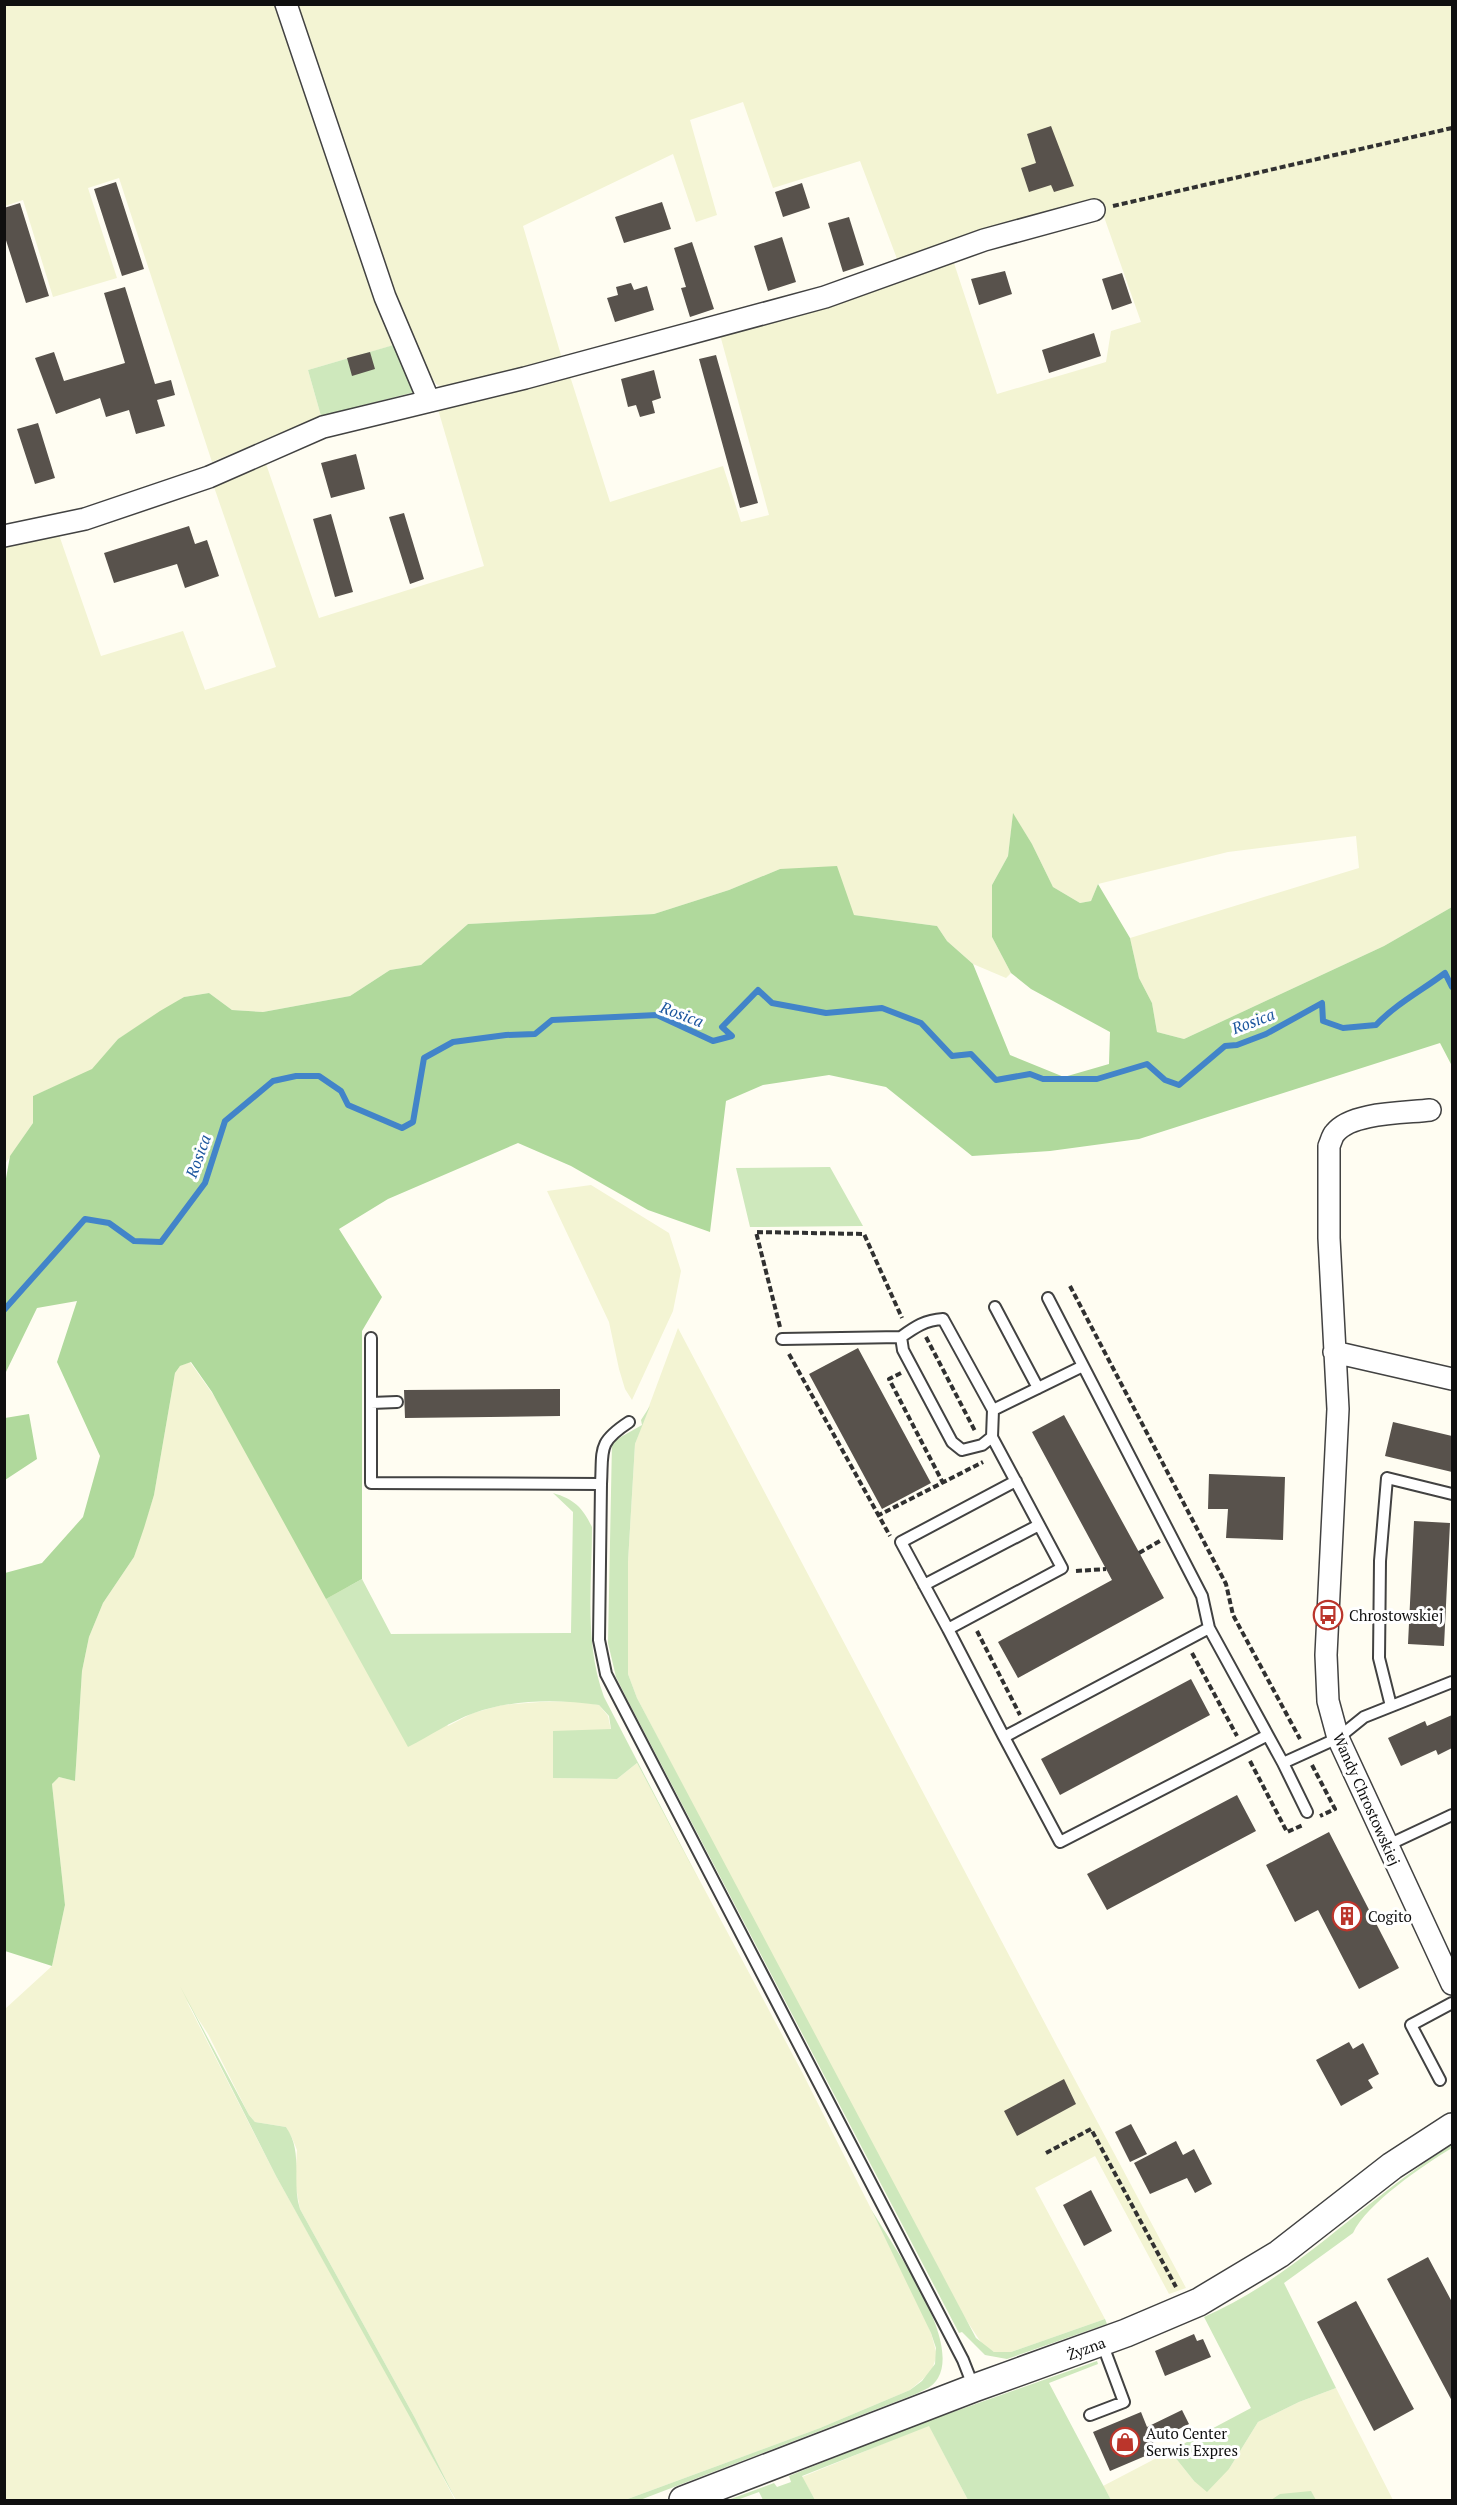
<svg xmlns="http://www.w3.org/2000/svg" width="1457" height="2505" viewBox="0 0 1457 2505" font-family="'PT Serif',serif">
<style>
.farmland{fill:#f3f4d3}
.green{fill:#cee8bc}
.forest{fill:#b0d99c}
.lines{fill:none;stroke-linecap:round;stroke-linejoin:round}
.stream{stroke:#4284c9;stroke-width:6}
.building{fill:#58524c}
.service-casing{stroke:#424242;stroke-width:14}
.minor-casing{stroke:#424242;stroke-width:24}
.tertiary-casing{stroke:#424242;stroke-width:30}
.path{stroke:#313131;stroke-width:4;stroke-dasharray:6 3;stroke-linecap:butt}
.service{stroke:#fff;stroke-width:10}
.minor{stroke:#fff;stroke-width:21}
.tertiary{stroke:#fff;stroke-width:27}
.labels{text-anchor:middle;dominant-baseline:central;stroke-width:6;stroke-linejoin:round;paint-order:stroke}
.poi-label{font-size:15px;fill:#0f0f0f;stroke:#fff;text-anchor:start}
.street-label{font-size:15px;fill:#0f0f0f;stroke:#fff}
.water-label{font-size:16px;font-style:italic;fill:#1c569e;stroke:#fff}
</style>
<rect width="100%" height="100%" fill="#fffdf2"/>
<path class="farmland" d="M5 5H1452V907L1384 946 1184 1039 1157 1032 1152 1003 1139 978 1130 938 1359 868 1356 836 1228 852 1098 884 1091 901 1080 903 1053 887 1032 844 1013 814 1008 856 992 885V937L1011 973 1006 978 973 964 947 941 937 926 854 915 780 869 729 890 654 914 468 924 421 965 390 970 350 996 263 1012 232 1010 209 993 184 997 118 1039 92 1070 33 1096V1123L5 1164V543L58 532 101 656 183 631 205 690 276 667 213 484 264 458 319 618 484 566 437 406 569 373 610 502 723 466 741 522 769 515 719 331 952 257 997 394 1106 362 1111 331 1141 322 1103 214 899 264 860 161 773 188 743 102 690 120 717 215 696 222 673 154 523 226 563 362 450 391 436 384 408 341 308 370 321 416 212 462 119 178 88 188 117 278 53 297 23 200 5 206Z
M591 1185 669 1233 681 1271 673 1311 632 1400 625 1389 619 1369 609 1322 547 1191Z
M678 1328 1058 2048 1186 2288 1169 2294 1095 2156 1035 2188 1105 2319 1011 2352H994L982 2344 965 2318 744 1903 637 1698 628 1674V1562L635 1444Z
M190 1362 448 1726 473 1713 502 1705 540 1702 576 1701 599 1705 608 1716 611 1730 553 1778 617 1779 637 1763 802 2072 918 2302 931 2333 937 2355 931 2372 910 2390 820 2428 625 2500H456L415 2418 300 2209 295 2182 297 2150 292 2138 286 2127 255 2122 249 2115 208 2034 186 2000 276 2176 408 2411 455 2500H5V2009L52 1966 65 1905 52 1784 59 1777 75 1781 82 1671 89 1637 103 1603 134 1557 154 1495 175 1373 180 1366Z
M1336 2388 1393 2500H1111L1103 2486 1170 2451 1194 2481 1229 2469 1258 2422 1299 2402Z
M929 2425 968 2500H815L802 2477Z"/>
<path class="green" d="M397 344 415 392 321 416 308 370Z
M830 1167 863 1226 750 1227 736 1168Z
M650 1406 635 1444 628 1562V1674L637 1698 976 2338 994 2352H1011L1105 2319 1107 2324 1007 2359 985 2355 962 2332 959 2333 627 1699 616 1677 608 1643 612 1442 642 1425 641 1420Z
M553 1493C574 1499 583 1508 592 1527 592 1584 584 1643 604 1697L701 1884 637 1763 617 1779 553 1778V1731L611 1729 609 1716 599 1705C558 1699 514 1699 474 1713 451 1721 430 1736 408 1747L326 1599 362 1579 391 1634 571 1633 573 1512Z
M180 1986 249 2115 255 2122 286 2127C304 2153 291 2181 300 2209L415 2418 456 2500 276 2176Z
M1452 2145V2148C1425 2164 1366 2204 1353 2233L1284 2283 1336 2388 1299 2402 1258 2422 1229 2469 1207 2492 1194 2481 1170 2451 1251 2408 1204 2317C1298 2276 1366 2197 1452 2145Z
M871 2209C892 2245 961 2338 938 2378 933 2387 924 2390 916 2394L640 2500H625L820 2428 910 2390 922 2381 935 2364 936 2348 931 2333Z
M1097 2361 1098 2364 1049 2383 1111 2500H968L929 2426 802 2476 815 2500H763L759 2492 737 2500H728L774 2483 777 2487 791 2482 789 2476 905 2429Z
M1311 2491 1316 2500H1271L1280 2494Z"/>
<path class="forest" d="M1013 813 1032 844 1053 887 1080 903 1091 901 1098 884 1130 938 1139 978 1152 1003 1157 1032 1184 1039 1384 946 1452 907V1066L1440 1043 1139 1139 1050 1151 972 1156 886 1087 829 1075 763 1085 726 1101 710 1232 648 1210 571 1166 518 1143 388 1199 339 1229 382 1297 362 1331V1579L326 1599 212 1392 191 1362 180 1366 175 1373 154 1495 144 1528 134 1557 103 1603 89 1637 82 1671 75 1781 59 1777 52 1784 65 1905 52 1966 5 1951V1573L42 1563 83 1517 100 1456 57 1362 77 1301 37 1308 5 1374V1184L10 1156 33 1123V1096L92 1069 118 1039 160 1011 184 997 209 993 232 1010 263 1012 350 996 390 970 421 965 468 924 654 914 729 890 780 869 837 866 854 915 937 926 947 941 973 964 1010 1055 1064 1077 1109 1064 1110 1032 1031 989 1011 973 992 937V885L1008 856Z
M29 1414 37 1459 5 1480V1418Z"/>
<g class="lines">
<path class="stream" d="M4 1310 85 1219 109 1223 134 1241 161 1242 205 1183 225 1121 273 1081 296 1076H319L341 1091 348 1105 402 1128 413 1122 424 1058 453 1042 506 1035 535 1034 552 1020 657 1015 713 1041 732 1036 722 1027 758 990 772 1003 826 1013 882 1008 921 1023 952 1056 971 1054 996 1080 1030 1074 1043 1079H1097L1147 1064 1165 1080 1179 1085 1225 1046 1237 1045 1266 1034 1322 1003 1323 1021 1343 1028 1376 1025C1396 1004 1421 991 1445 973L1452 987"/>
</g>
<path class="building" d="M1051 126 1074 186 1054 192 1051 185 1029 192 1021 168 1036 163 1027 134Z
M116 182 144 269 122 276 94 189Z
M802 183 810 208 783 217 775 192Z
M662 202 671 229 624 243 615 217Z
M20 203 49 296 26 303 4 234V208Z
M849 217 864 265 843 272 828 223Z
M782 237 796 282 768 291 754 246Z
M692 242 714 309 690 317 681 288 686 287 674 248Z
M1005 271 1012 294 979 305 971 279Z
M1122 273 1132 303 1112 310 1102 279Z
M631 283 634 290 647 286 654 310 615 322 607 298 618 295 616 287Z
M125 287 155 384 171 380 175 395 157 400 165 426 136 434 129 410 106 417 100 398 56 414 35 358 54 352 64 381 125 363 104 293Z
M1094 333 1101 356 1049 373 1042 350Z
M370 352 375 369 352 376 347 358Z
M716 355 758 503 740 508 699 359Z
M654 370 661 398 652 401 655 413 640 417 636 405 628 407 621 379Z
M38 423 55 478 35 484 17 429Z
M356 454 365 489 331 498 321 463Z
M404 513 424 579 410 584 389 517Z
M331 514 353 592 335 597 313 519Z
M189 526 195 544 207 540 219 576 185 588 177 564 114 583 104 553Z
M858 1348 931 1483 882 1509 809 1374Z
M560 1389V1416L405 1418 404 1390Z
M1064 1415 1164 1598 1018 1678 998 1642 1112 1580 1032 1432Z
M1393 1422 1452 1436V1472L1385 1456Z
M1209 1474 1285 1477 1283 1540 1226 1538 1228 1509H1208Z
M1414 1521 1450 1523 1444 1646 1408 1644Z
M1191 1679 1210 1715 1060 1795 1041 1759Z
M1452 1715V1748L1438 1755 1436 1750 1401 1766 1388 1738 1425 1721 1427 1726Z
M1237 1795 1256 1831 1107 1910 1087 1874Z
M1329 1832 1399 1968 1359 1989 1318 1910 1295 1922 1266 1865Z
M1349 2042 1353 2049 1363 2043 1379 2074 1368 2080 1373 2088 1341 2106 1316 2060Z
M1064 2079 1076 2104 1017 2136 1004 2111Z
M1131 2124 1147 2154 1130 2162 1115 2132Z
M1176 2141 1183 2155 1194 2149 1212 2184 1195 2193 1187 2178 1150 2194 1134 2163Z
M1091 2190 1112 2231 1084 2246 1063 2205Z
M1428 2257 1452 2302V2401L1387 2279Z
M1356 2301 1414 2409 1374 2431 1317 2322Z
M1194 2334 1197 2341 1203 2339 1211 2357 1165 2376 1155 2351Z
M1182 2410 1189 2424 1153 2442 1157 2451 1110 2471 1093 2432 1141 2412 1147 2427Z"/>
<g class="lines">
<g class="service-casing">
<path id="service" d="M1048 1298 1202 1596 1209 1628 1283 1763 1338 1738 1364 1717 1452 1682
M995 1307 1038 1388
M901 1337 903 1350 952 1442 962 1450 982 1445 992 1437
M371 1338V1483L601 1484 599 1640 606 1674 963 2360 974 2388
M782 1339 901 1337C915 1327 925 1320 943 1319L993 1410 1083 1366
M371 1403 397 1402
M993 1410 992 1437 1062 1568 948 1629 1004 1737
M601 1484C603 1449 597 1443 629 1422
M924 1585 1039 1525
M1209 1628 1004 1737 1060 1842 1266 1736
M948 1629 901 1542 1016 1481
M1391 1706 1379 1658 1380 1561 1387 1478 1452 1494
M1283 1763 1307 1812
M1388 1845 1452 1815
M1440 2080 1411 2025 1452 2003
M1090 2415 1124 2402 1102 2343"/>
</g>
<g class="minor-casing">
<path id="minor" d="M286 4 385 297 429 401
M4 536 85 519 209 477 323 427 525 378 825 297 984 240 1094 210
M1430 1110C1406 1113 1351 1112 1335 1133 1332 1136 1331 1142 1329 1146V1238L1338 1409 1326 1655 1328 1701 1338 1738 1452 1984
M1334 1352 1452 1379"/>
</g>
<g class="tertiary-casing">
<path id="tertiary" d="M683 2500 974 2388 1126 2333 1199 2302 1279 2254 1392 2166 1452 2127"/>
</g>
<path class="path" d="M1113 206 1452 128
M1070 1286 1226 1584 1233 1615 1300 1739
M780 1327 756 1232 864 1234 902 1318
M926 1337 975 1431
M789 1354 890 1536
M901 1373 889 1379 943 1483
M877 1516 983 1462
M1139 1553 1160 1541
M1076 1571 1106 1569
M977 1631 1020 1715
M1192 1653 1237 1736
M1250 1761 1287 1832 1303 1825
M1312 1765 1335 1809 1320 1816
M1046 2153 1091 2129 1176 2287"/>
<use href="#service" class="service"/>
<use href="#minor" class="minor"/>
<use href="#tertiary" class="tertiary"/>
</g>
<defs>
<g id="bus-ring" transform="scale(1.5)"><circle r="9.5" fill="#fff" stroke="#bb352b" stroke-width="1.5"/><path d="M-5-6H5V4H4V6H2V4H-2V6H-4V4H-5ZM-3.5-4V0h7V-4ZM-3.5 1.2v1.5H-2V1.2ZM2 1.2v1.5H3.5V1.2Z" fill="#bb352b"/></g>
<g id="building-ring" transform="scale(1.5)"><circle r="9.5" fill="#fff" stroke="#bb352b" stroke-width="1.5"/><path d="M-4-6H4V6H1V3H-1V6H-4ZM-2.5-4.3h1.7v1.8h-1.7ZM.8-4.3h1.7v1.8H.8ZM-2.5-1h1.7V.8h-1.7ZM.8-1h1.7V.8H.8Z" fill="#bb352b"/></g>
<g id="shop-ring" transform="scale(1.5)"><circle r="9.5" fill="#fff" stroke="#bb352b" stroke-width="1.5"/><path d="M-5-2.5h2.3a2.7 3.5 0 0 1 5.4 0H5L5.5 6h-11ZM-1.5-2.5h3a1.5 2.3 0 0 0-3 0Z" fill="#bb352b"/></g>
</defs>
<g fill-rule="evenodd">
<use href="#bus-ring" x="1328" y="1615"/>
<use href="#building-ring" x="1347" y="1916"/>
<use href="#shop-ring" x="1125" y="2442"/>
</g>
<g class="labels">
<g class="poi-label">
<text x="1349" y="1615">Chrostowskiej</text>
<text x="1368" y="1916">Cogito</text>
<text x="1146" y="2433">Auto Center<tspan x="1146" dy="17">Serwis Expres</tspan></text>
</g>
<g class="street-label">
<text transform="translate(1367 1799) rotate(66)">Wandy Chrostowskiej</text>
<text transform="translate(1086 2348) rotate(-20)">Żyzna</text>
</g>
<g class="water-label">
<text transform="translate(682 1014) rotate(21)">Rosica</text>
<text transform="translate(1253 1021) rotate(-21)">Rosica</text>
<text transform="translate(198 1156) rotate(-70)">Rosica</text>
</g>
</g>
<rect width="1457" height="2505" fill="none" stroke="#0f0f0f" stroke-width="12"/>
</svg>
